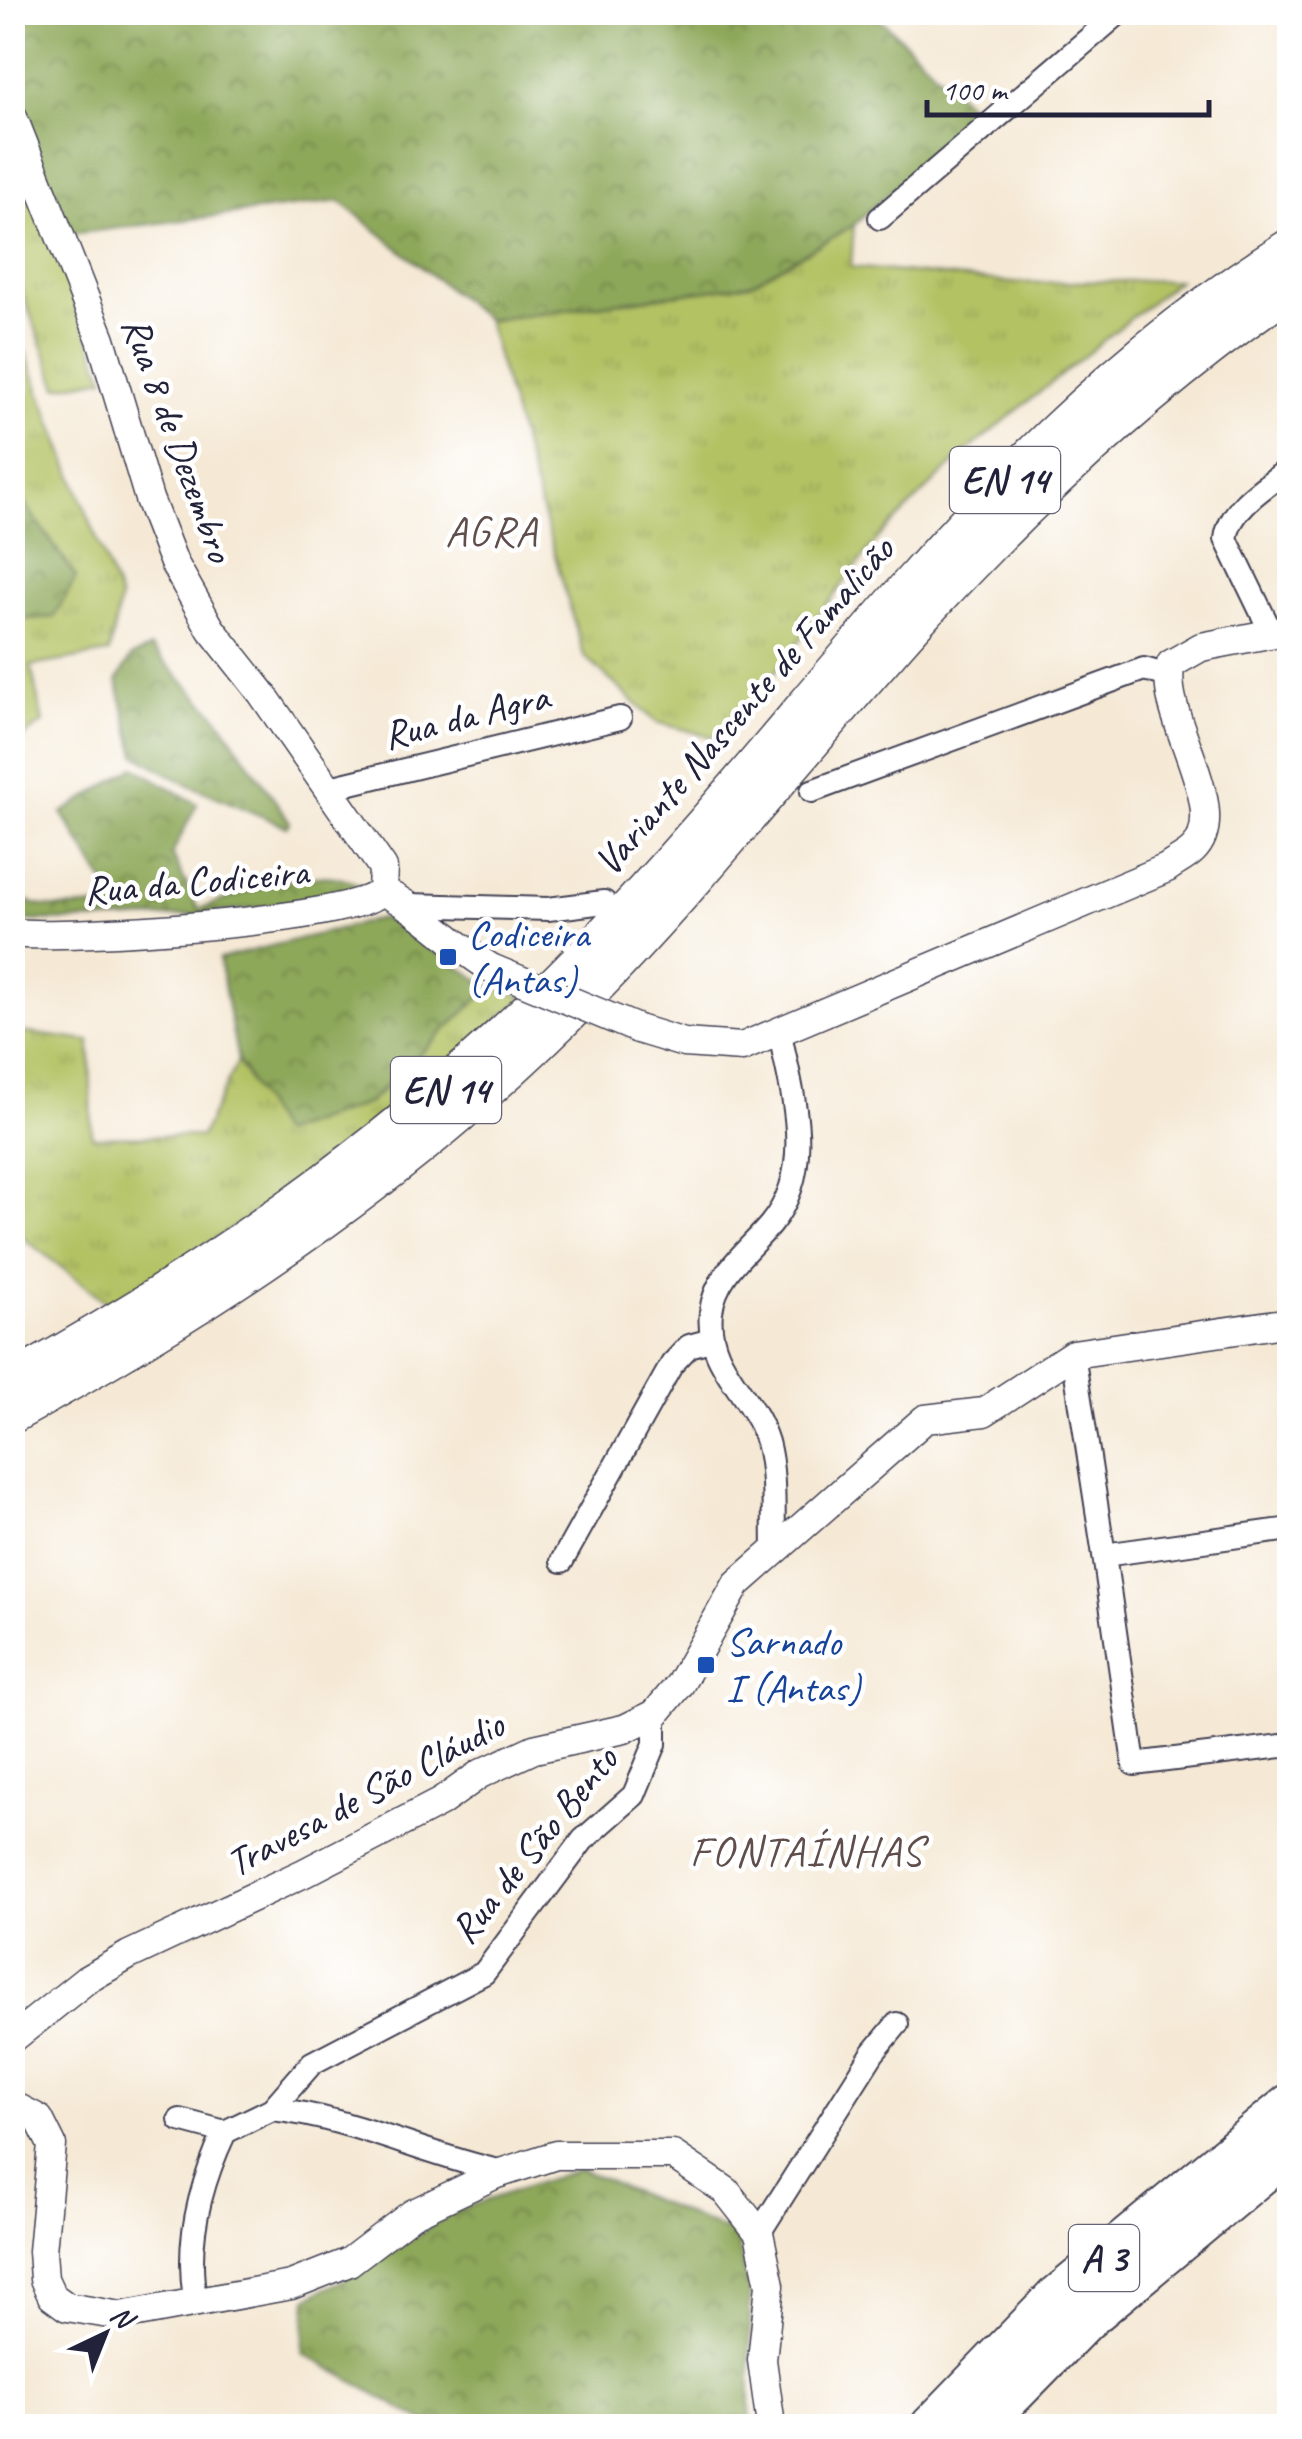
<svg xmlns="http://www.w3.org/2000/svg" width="1302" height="2439" viewBox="0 0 1302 2439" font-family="Caveat,sans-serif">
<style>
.grass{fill:url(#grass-tufts);stroke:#6a7250;stroke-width:2.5}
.forest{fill:url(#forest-crowns);stroke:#58654a;stroke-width:2.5}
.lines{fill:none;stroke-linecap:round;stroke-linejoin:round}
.minor-casing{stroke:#424052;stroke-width:26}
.tertiary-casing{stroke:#424052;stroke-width:31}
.trunk-casing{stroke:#424052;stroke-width:41}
.motorway-casing{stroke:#424052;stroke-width:44}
.minor{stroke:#fff;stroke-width:22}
.tertiary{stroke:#fff;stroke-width:28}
.trunk{stroke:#fff;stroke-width:38}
.motorway{stroke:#fff;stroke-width:40}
.tertiary-bridge-casing{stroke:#424052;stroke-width:31;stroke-linecap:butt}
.tertiary-bridge{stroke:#fff;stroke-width:28}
.transit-dot{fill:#1a4fb4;stroke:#fff;stroke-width:4}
.labels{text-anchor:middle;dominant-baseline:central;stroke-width:9;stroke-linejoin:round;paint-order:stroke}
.shield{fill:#fff;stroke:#646476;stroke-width:2.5}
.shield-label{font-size:38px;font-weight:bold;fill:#22223b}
.street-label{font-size:40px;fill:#22223b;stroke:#fff}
.transit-label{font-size:40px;fill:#164399;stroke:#fff;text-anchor:start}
.neighbourhood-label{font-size:42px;letter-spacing:2.5px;fill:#5f4e4b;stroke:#fff}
</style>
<defs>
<pattern id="grass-tufts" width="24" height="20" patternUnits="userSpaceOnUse" patternTransform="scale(2.5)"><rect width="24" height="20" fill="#b3c264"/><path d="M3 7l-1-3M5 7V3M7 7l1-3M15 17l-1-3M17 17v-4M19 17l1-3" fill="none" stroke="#9aa658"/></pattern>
<pattern id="forest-crowns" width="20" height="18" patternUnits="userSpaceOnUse" patternTransform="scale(2.5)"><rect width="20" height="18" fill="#8ea85a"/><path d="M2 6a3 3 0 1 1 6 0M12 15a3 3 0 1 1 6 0" fill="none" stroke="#74884c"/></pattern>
</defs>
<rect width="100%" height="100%" fill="#fff"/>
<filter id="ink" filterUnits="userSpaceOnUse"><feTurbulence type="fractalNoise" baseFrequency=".01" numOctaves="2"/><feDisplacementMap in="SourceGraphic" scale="20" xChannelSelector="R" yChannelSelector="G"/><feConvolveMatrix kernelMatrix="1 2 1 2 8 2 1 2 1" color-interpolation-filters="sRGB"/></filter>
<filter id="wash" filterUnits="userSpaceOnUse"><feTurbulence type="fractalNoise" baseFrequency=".0048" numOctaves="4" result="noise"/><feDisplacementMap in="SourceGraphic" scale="40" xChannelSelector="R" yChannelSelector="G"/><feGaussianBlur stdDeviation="2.25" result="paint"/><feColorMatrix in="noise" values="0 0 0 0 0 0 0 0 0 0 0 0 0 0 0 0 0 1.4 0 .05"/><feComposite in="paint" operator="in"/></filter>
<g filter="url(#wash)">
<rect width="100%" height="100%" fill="#f5e9d5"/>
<path class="grass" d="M12 139 105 378 58 387 13 269Z
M854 225 851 267 1016 283 1178 280 961 456 880 536 772 676 716 738 656 722 584 656 487 321 750 284Z
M25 352 120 599 109 653 31 666 43 723 13 744V620L54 617 76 577 13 487V355Z
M491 987 526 997 315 1177 110 1305 13 1230 12 1031 90 1041 92 1137 201 1136 238 1061 281 1134 369 1103Z"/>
<path class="forest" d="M868 12 886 24 977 112 854 225 750 284 487 320 340 201 71 234 13 96V13Z
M13 487 76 577 54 617 13 620Z
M151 648 217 716 290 822 287 827 182 782 136 755 117 681 131 657Z
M135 767 197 804 172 854 198 909C236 896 331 855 364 890 249 913 130 924 13 920L12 889C35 916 75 906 107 906L110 892 62 813Z
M382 918 491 987 368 1103 280 1134 238 1061 219 959Z
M579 2169 736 2235 750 2291V2426H432L303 2353 307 2298 369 2267 455 2211Z"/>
</g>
<g filter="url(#ink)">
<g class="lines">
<g class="minor-casing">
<path id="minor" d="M880 218 1120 12
M1272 634 1226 539C1230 507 1265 487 1290 468
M330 788 620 718
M812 791 1144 669 1168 676
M410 905 548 909 604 902
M1073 1354 1104 1555 1290 1529
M774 1549C773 1516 776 1475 767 1442 753 1394 705 1365 711 1312 715 1275 748 1251 770 1225 816 1170 793 1097 780 1034
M1104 1555 1134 1764 1290 1745
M562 1561 672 1364 689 1346 711 1340
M272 2109C353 2118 424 2155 503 2172
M180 2120 225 2132 272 2109 312 2063 484 1973 583 1840 634 1795 655 1744V1714
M759 2233 873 2053 897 2024
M196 2303C184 2244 200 2185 225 2132"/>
</g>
<g class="tertiary-casing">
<path id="tertiary" d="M12 115 101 339 149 499 174 563 211 629 261 692 383 868 382 891
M382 891C422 910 452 945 491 968
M12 933C61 939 358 921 382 891
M638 1029 684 1043 742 1047 1167 868C1175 862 1186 857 1193 850 1234 810 1157 715 1171 664L1201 647 1290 630
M12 2039 86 1980 129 1955 304 1873 441 1802 480 1774 534 1749 624 1729 655 1714 680 1684 737 1584 925 1419 984 1412 1073 1354 1290 1322
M12 2105 39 2119 52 2145 42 2251 44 2279 52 2296 67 2307 121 2316 291 2285 349 2262 412 2214 494 2175 556 2155H673L726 2191 759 2233 770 2285 762 2360 771 2426"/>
</g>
<g class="trunk-casing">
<path id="trunk" d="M12 1382C236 1258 433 1117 609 930 834 692 1004 426 1290 248
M12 1414C228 1295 428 1160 599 982 713 864 813 734 923 613 1034 493 1155 381 1290 288"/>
</g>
<g class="motorway-casing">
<path id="motorway" d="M931 2426 1055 2298 1290 2104
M982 2426 1085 2321 1290 2150"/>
</g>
<use href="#minor" class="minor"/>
<use href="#tertiary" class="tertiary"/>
<use href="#trunk" class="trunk"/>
<use href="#motorway" class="motorway"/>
<g class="tertiary-bridge-casing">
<path id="tertiary-bridge" d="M491 968 638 1029"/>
</g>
<use href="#tertiary-bridge" class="tertiary-bridge"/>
</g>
</g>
<g class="transit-dot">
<rect x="438" y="947" width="20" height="20" rx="5"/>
<rect x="696" y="1655" width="20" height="20" rx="5"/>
</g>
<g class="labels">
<g class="shield">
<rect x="950" y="447" width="110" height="66" rx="8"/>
<rect x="391" y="1057" width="110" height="66" rx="8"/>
<rect x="1069" y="2225" width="70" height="66" rx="8"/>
</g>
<g class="shield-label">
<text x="1005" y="480">EN 14</text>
<text x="446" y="1090">EN 14</text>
<text x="1104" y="2258">A 3</text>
</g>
<g class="street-label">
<text transform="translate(178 439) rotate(70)">Rua 8 de Dezembro</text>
<text transform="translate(744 706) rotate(-49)">Variante Nascente de Famalicão</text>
<text transform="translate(466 716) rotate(-14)">Rua da Agra</text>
<text transform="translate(196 881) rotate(-5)">Rua da Codiceira</text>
<text transform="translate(365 1794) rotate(-28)">Travesa de São Cláudio</text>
<text transform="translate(534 1845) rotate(-51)">Rua de São Bento</text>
</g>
<g class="transit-label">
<text x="468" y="934">Codiceira<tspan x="468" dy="46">(Antas)</tspan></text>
<text x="726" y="1642">Sarnado<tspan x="726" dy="46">I (Antas)</tspan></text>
</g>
<g class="neighbourhood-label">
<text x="492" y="531">AGRA</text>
<text x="807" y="1851">FONTAÍNHAS</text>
</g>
</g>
<rect width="1302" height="2439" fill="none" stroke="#fff" stroke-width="50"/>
<g transform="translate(105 2334) rotate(43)" stroke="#ffffff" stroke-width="8" paint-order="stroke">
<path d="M0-8L18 38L0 25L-18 38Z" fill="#22223b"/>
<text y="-15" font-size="28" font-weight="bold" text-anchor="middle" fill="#22223b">N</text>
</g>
<path d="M927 100v15h282v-15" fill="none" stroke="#22223b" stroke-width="5"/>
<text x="942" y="100" font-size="30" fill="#22223b" stroke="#ffffff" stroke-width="8" paint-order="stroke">100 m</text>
</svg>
